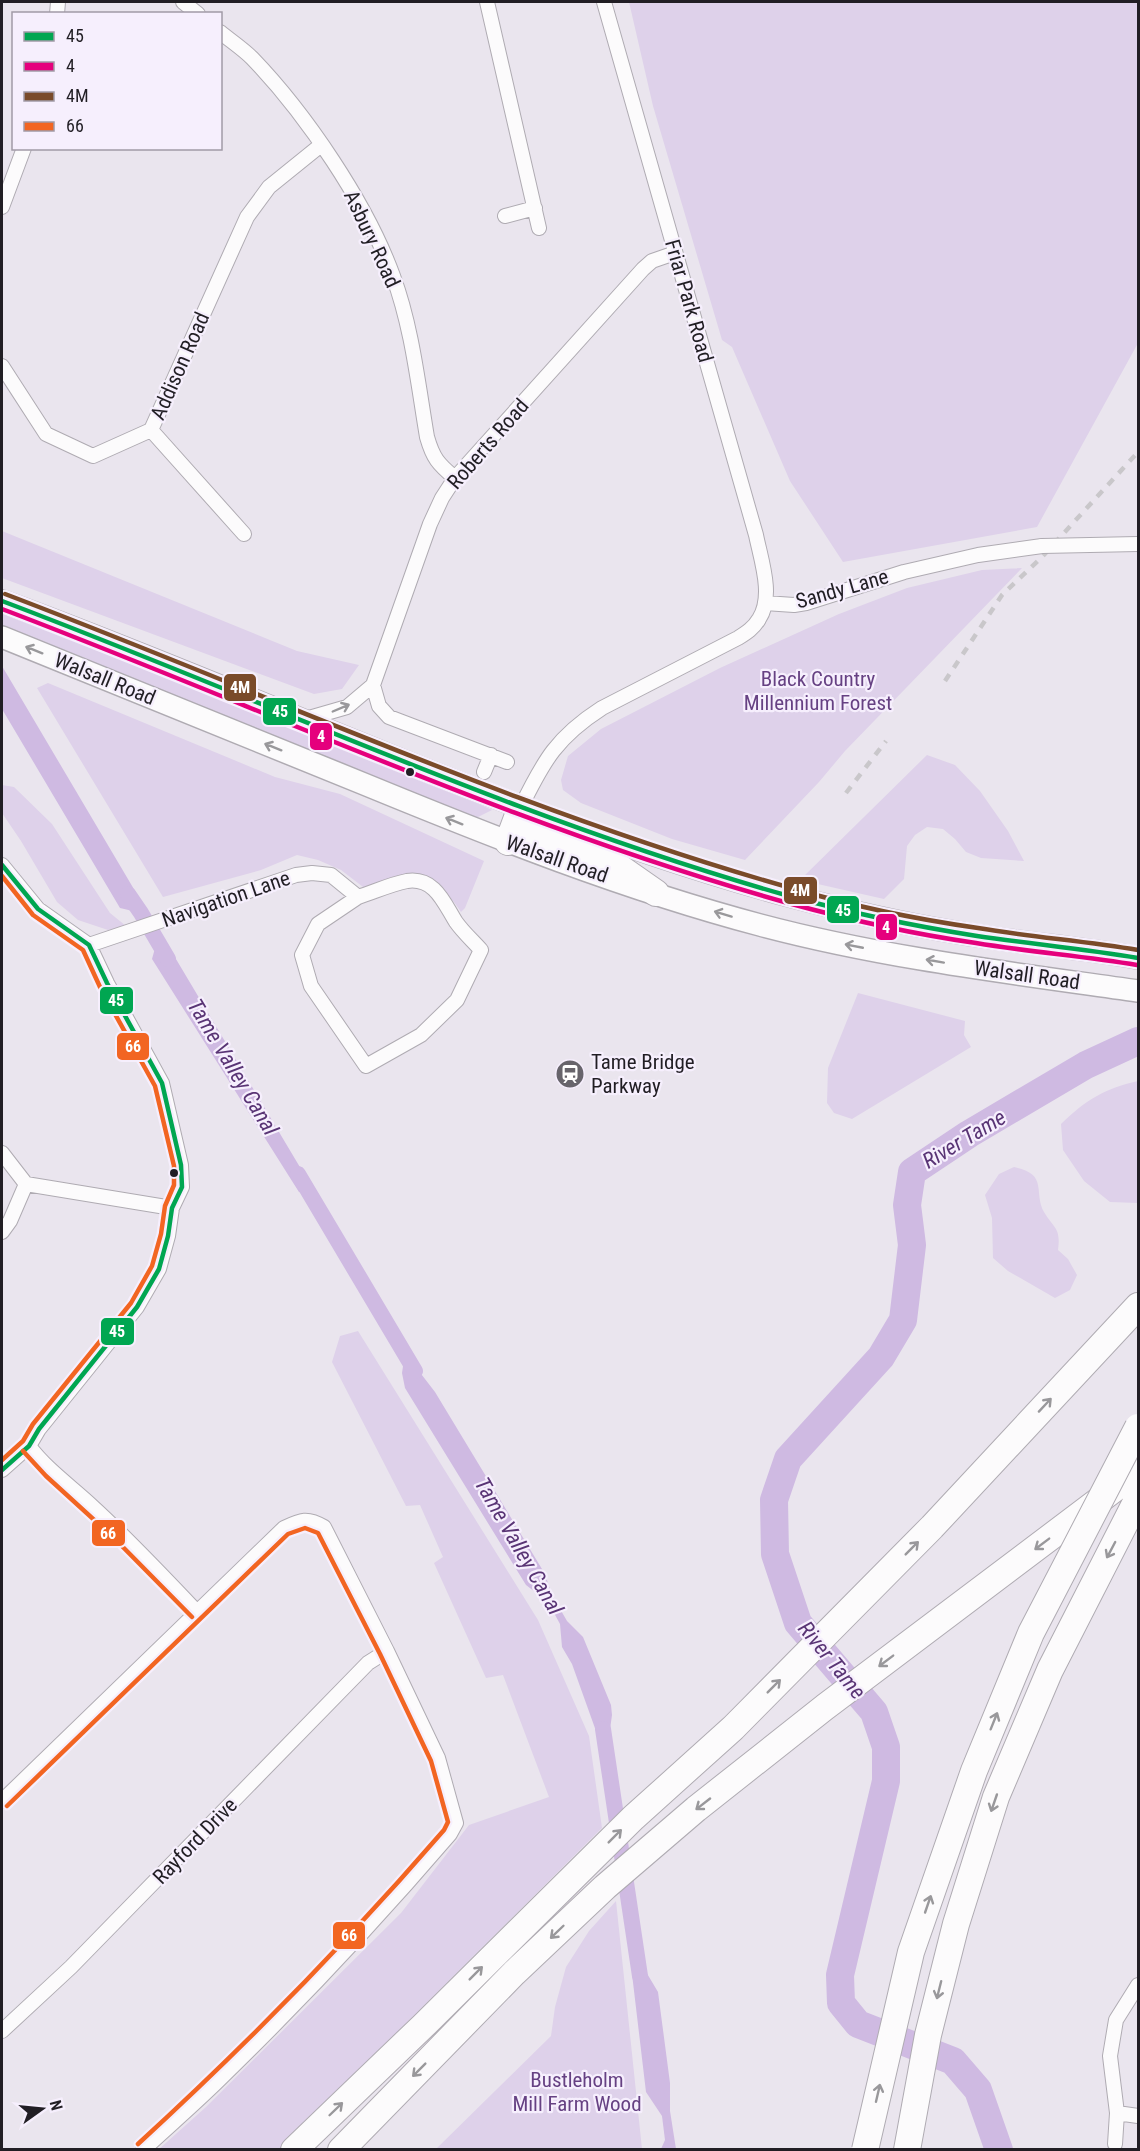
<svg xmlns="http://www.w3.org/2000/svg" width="1140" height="2151" viewBox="0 0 1140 2151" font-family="'Roboto Condensed',sans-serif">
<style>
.green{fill:#ded1ea}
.water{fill:#cfbae2}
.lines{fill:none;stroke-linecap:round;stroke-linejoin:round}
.canal{stroke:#cfbae2;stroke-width:16}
.river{stroke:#cfbae2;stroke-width:28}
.street-casing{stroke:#afabb2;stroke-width:16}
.primary-casing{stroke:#afabb2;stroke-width:24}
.highway-casing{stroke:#afabb2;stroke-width:28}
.street{stroke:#fcfbfc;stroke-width:14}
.primary{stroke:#fcfbfc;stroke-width:21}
.highway{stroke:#fcfbfc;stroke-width:26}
.rail{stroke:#c9c7ca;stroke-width:4.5;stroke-dasharray:8 8;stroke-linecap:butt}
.street-bridge-casing{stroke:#afabb2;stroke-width:16;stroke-linecap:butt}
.highway-bridge-casing{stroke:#afabb2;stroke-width:28;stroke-linecap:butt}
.street-bridge{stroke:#fcfbfc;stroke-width:14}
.highway-bridge{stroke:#fcfbfc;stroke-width:26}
.bus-1-casing{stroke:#f6effd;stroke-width:9}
.bus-2-casing{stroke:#f6effd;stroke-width:9}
.bus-3-casing{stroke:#f6effd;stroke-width:9}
.bus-4-casing{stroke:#f6effd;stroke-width:9}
.bus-1{stroke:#00a651;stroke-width:4.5}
.bus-2{stroke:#e5007d;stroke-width:4.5}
.bus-3{stroke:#7a4b2a;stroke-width:4.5}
.bus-4{stroke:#f26522;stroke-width:4.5}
.oneway{stroke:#99989b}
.bus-dot{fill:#211e24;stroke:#f6effd;stroke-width:2}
.labels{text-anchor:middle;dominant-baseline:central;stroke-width:4.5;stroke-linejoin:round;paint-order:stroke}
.street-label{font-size:21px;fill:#211e24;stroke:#f6effd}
.park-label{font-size:21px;fill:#664183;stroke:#f6effd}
.poi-label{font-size:21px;fill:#211e24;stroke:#f6effd;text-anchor:start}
.water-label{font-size:22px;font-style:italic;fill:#593475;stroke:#f6effd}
.line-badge{stroke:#f6effd;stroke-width:2}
.badge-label{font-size:16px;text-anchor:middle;font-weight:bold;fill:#fff}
</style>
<rect width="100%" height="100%" fill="#eae5ee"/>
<path class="green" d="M629 2H1138V343L1037 527 843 562 790 481 732 347 722 340 653 106Z
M2 531 297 651 359 665 342 689 314 694 2 578Z
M1022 568 845 751 819 782 745 860 672 839 581 803 563 790 561 780 568 756 601 729 720 668 839 614 907 588 982 570Z
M2 610 453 792 492 810 474 819 2 627Z
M48 683 275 777 340 794 484 861 465 908 461 912C445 887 424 871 393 877 384 879 375 886 367 890L341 870 318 860 297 855 261 870 163 897 37 688Z
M927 755 955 765 980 791 1008 831 1024 861 981 858 966 852 955 839 943 829 927 827 915 835 907 846 904 879 884 899 800 880Z
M2 785 14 787 52 824 110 913 126 926 108 930 78 920 57 902 21 841 2 813Z
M858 993 965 1021 964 1035 971 1047 852 1119 834 1113 827 1103 828 1068Z
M1138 1081V1203L1110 1202 1084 1181 1063 1150 1061 1124C1087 1099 1104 1089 1138 1081Z
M1014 1167C1049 1174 1033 1192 1044 1212 1054 1229 1061 1227 1058 1250L1068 1259 1077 1275 1070 1290 1055 1298 1008 1271 993 1258 992 1218 985 1195 999 1174Z
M358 1331 538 1620 589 1736 602 1828 280 2149 158 2150 206 2107 401 1913 469 1825 549 1797 503 1675 486 1678 434 1563 443 1557 420 1505 406 1506 332 1362 340 1336Z
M616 1901 642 2149H436L551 2036 555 2007 566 1967 589 1931Z"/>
<path class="water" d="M2 666 138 896 141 913 120 908 2 709Z
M157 941 170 949 307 1179 309 1193 299 1192 292 1181 152 959Z
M405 1353 435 1392 545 1574 552 1595 567 1621 583 1637 611 1705 612 1715 607 1751 601 1745 572 1664 562 1647 560 1624 548 1602 526 1585 405 1388 402 1373Z
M636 1955 658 1992 670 2083V2111L676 2149H661L665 2140 662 2116 646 2092 632 1974Z"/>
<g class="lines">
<path class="canal" d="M128 894 141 913 168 959
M298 1174 415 1371
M603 1729 640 1976"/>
<path class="river" d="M999 2150 978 2090 953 2061 858 2024 841 2003 840 1975 886 1781V1747L874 1712 798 1623 775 1554 774 1500 788 1459 881 1357 903 1320 912 1245 907 1205 912 1172 969 1134 1086 1065 1138 1041"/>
<g class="street-casing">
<path id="street" d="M183 2 198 14
M487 2 539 228
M57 14 58 2
M220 32C231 41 243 49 252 58 306 114 367 204 393 276 412 327 418 384 427 437 433 458 438 464 455 478
M2 207 24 148
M505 216 535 208
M2 366 46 434 93 456 151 430 247 217 269 187 321 145
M151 430 244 534
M765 603 794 605 806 603 904 572 978 555 1042 546
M373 685 379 706 389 717 507 762
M302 720 347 707 373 685 430 524 442 498 455 478 643 269 652 261 675 253
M484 772 491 755
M521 807C544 760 557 737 602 708L738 638C746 633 754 628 759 619 774 596 761 560 756 535L604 2
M2 865 38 909 89 945 107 983 162 1083 181 1165 182 1187 172 1208 168 1236 159 1269 137 1307 39 1429 29 1446 2 1470
M89 945 296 875 312 873 331 875 358 897C374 892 391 884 407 881 435 877 444 903 456 922 463 932 473 941 481 950L457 1000 421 1035 366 1066 311 986 302 955 318 924 358 897
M2 1153 26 1184 10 1221 2 1232
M26 1184 172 1208
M29 1446C47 1470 72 1487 93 1507 129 1540 163 1576 197 1612
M2 1801 284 1528C301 1520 307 1517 324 1527L387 1651 438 1758 456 1823 450 1834C378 1918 303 1998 224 2075 198 2101 170 2125 143 2150
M2 2031 71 1967 368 1663 387 1651
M1117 2113 1138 2116
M1115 2144 1117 2113 1110 2056 1116 2020 1138 1985"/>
</g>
<g class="primary-casing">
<path id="primary" d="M2 601C265 697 518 822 790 896 843 910 899 923 954 932 1015 943 1078 947 1138 958
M2 637C122 686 243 735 364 784 493 837 624 889 760 925 884 958 1012 973 1138 991"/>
</g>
<g class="highway-casing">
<path id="highway" d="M521 807 534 832 546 841 613 863 656 893
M508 842 521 807
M294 2150 423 2026 633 1818 733 1728 932 1527 1138 1306
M341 2150 514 1973 605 1887 696 1809 825 1707 1138 1471
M907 2150 928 2035 956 1924 996 1797 1050 1670 1138 1498"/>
</g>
<use href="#street" class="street"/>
<use href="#primary" class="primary"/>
<use href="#highway" class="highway"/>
<path class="rail" d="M945 681 1002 595 1042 557 1138 452
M846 793 886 741"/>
<g class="street-bridge-casing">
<path id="street-bridge" d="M1042 546 1138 544"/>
</g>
<g class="highway-bridge-casing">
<path id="highway-bridge" d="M865 2150 911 1952 974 1771 1031 1633 1138 1427"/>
</g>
<use href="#street-bridge" class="street-bridge"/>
<use href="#highway-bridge" class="highway-bridge"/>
<g class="bus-1-casing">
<path id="bus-1" d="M2 601C264 700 519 820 789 896 851 913 914 926 977 936 1031 944 1085 949 1138 958
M2 865 38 909 89 945 107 983 162 1083 181 1165 182 1187 172 1208 168 1236 159 1269 137 1307 39 1429 29 1446 2 1470"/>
</g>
<g class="bus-2-casing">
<path id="bus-2" d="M2 609C263 708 518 828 788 903 850 920 913 934 976 943 1030 952 1083 956 1137 965"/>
</g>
<g class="bus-3-casing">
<path id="bus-3" d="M5 594C266 693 521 812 791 888 852 906 915 919 978 928 1031 937 1085 941 1138 950"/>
</g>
<g class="bus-4-casing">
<path id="bus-4" d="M2 876 33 915 83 950 100 987 155 1086 174 1166V1185L165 1206 161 1234 152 1266 131 1303 33 1424 23 1441 2 1460
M23 1451 46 1476 114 1538 192 1617
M7 1806 288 1534 305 1528 318 1533 380 1654 431 1761 448 1822 444 1830C348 1941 246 2045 138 2144"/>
</g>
<use href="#bus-1" class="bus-1"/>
<use href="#bus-2" class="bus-2"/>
<use href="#bus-3" class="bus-3"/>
<use href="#bus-4" class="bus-4"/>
</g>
<defs><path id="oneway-shaft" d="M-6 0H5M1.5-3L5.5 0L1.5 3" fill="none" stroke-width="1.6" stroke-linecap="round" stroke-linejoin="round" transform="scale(1.5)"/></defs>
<g class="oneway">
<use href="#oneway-shaft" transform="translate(34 650) rotate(-158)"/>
<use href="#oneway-shaft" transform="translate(341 708) rotate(-23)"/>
<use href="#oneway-shaft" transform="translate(273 747) rotate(-158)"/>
<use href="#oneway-shaft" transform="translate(454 821) rotate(-158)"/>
<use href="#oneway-shaft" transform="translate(723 914) rotate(-163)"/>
<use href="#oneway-shaft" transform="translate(854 946) rotate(-169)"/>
<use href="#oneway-shaft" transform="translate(935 961) rotate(-170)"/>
<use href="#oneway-shaft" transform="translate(1045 1405) rotate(-47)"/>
<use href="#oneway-shaft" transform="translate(1042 1544) rotate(143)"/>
<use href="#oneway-shaft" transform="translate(912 1548) rotate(-45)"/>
<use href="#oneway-shaft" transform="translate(1111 1550) rotate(118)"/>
<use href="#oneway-shaft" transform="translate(886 1661) rotate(143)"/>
<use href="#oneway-shaft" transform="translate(774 1686) rotate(-45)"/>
<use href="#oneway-shaft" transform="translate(994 1721) rotate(-68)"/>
<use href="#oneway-shaft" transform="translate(994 1803) rotate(109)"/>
<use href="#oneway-shaft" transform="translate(703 1804) rotate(142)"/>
<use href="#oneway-shaft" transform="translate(615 1836) rotate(-45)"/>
<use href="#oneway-shaft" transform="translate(928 1904) rotate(-71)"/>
<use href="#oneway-shaft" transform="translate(557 1932) rotate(136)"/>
<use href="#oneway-shaft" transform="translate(476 1973) rotate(-45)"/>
<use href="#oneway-shaft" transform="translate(939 1990) rotate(104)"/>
<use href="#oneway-shaft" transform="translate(419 2070) rotate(135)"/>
<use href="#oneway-shaft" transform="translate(878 2093) rotate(-77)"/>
<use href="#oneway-shaft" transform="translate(336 2109) rotate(-44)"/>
</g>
<defs>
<g id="station-disc" transform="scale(1.5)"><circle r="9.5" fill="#67646b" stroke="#f6effd"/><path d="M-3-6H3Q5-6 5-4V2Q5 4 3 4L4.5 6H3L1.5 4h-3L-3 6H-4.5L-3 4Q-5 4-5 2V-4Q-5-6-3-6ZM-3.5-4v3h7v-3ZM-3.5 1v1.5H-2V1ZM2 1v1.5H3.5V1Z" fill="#fff"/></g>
</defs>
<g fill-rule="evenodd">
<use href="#station-disc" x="570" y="1074"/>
</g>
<g class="bus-dot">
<circle cx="410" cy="772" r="5"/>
<circle cx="174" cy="1173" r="5"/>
</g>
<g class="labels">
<g class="street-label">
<text transform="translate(372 239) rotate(65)">Asbury Road</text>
<text transform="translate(689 301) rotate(74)">Friar Park Road</text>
<text transform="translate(180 366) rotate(-66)">Addison Road</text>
<text transform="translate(488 444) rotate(-49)">Roberts Road</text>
<text transform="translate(842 589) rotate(-16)">Sandy Lane</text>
<text transform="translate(105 679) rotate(22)">Walsall Road</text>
<text transform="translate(557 859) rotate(19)">Walsall Road</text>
<text transform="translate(226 899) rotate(-19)">Navigation Lane</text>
<text transform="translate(1027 975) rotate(8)">Walsall Road</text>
<text transform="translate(195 1841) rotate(-46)">Rayford Drive</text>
</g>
<g class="park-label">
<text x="818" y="679">Black Country<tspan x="818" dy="24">Millennium Forest</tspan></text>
<text x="577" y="2080">Bustleholm<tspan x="577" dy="24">Mill Farm Wood</tspan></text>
</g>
<g class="poi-label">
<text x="591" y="1062">Tame Bridge<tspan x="591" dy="24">Parkway</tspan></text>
</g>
<g class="water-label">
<text transform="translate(233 1067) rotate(59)">Tame Valley Canal</text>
<text transform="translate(964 1139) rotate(-31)">River Tame</text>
<text transform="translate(519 1546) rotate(60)">Tame Valley Canal</text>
<text transform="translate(832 1660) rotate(51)">River Tame</text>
</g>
</g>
<g class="line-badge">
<rect x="223" y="673" width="34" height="29" rx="6" fill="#7a4b2a"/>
<rect x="262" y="697" width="35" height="29" rx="6" fill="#00a651"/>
<rect x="309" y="722" width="24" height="29" rx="6" fill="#e5007d"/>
<rect x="783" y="876" width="35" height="29" rx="6" fill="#7a4b2a"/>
<rect x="826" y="895" width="34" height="29" rx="6" fill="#00a651"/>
<rect x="875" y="913" width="23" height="28" rx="6" fill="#e5007d"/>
<rect x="99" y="986" width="35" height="29" rx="6" fill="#00a651"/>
<rect x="116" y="1032" width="34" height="29" rx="6" fill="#f26522"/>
<rect x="100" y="1317" width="35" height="29" rx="6" fill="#00a651"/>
<rect x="91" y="1519" width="35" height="28" rx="6" fill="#f26522"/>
<rect x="332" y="1921" width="34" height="29" rx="6" fill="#f26522"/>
</g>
<g class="badge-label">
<text x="240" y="693">4M</text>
<text x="280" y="717">45</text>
<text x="321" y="742">4</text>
<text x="800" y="896">4M</text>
<text x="843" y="916">45</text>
<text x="886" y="933">4</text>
<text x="116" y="1006">45</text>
<text x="133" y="1052">66</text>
<text x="117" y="1337">45</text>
<text x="108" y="1539">66</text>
<text x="349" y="1941">66</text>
</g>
<rect width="1140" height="2151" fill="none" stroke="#211e24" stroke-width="6"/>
<rect x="12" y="12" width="210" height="138" fill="#f6effd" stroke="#a19ba6" stroke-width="1.5"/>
<rect x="24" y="32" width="30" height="9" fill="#00a651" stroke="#a19ba6" stroke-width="1.5"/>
<text x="66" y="42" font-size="18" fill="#211e24">45</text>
<rect x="24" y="62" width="30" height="9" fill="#e5007d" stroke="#a19ba6" stroke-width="1.5"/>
<text x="66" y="72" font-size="18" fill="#211e24">4</text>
<rect x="24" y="92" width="30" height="9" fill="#7a4b2a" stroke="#a19ba6" stroke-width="1.5"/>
<text x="66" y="102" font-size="18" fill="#211e24">4M</text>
<rect x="24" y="122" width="30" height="9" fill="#f26522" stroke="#a19ba6" stroke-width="1.5"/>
<text x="66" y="132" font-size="18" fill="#211e24">66</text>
<g transform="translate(42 2109) rotate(75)" stroke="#f6effd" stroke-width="4.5" paint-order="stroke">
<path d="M0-4.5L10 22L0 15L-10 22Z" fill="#211e24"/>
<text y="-9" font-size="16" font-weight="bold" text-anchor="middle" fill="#211e24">N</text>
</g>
</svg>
